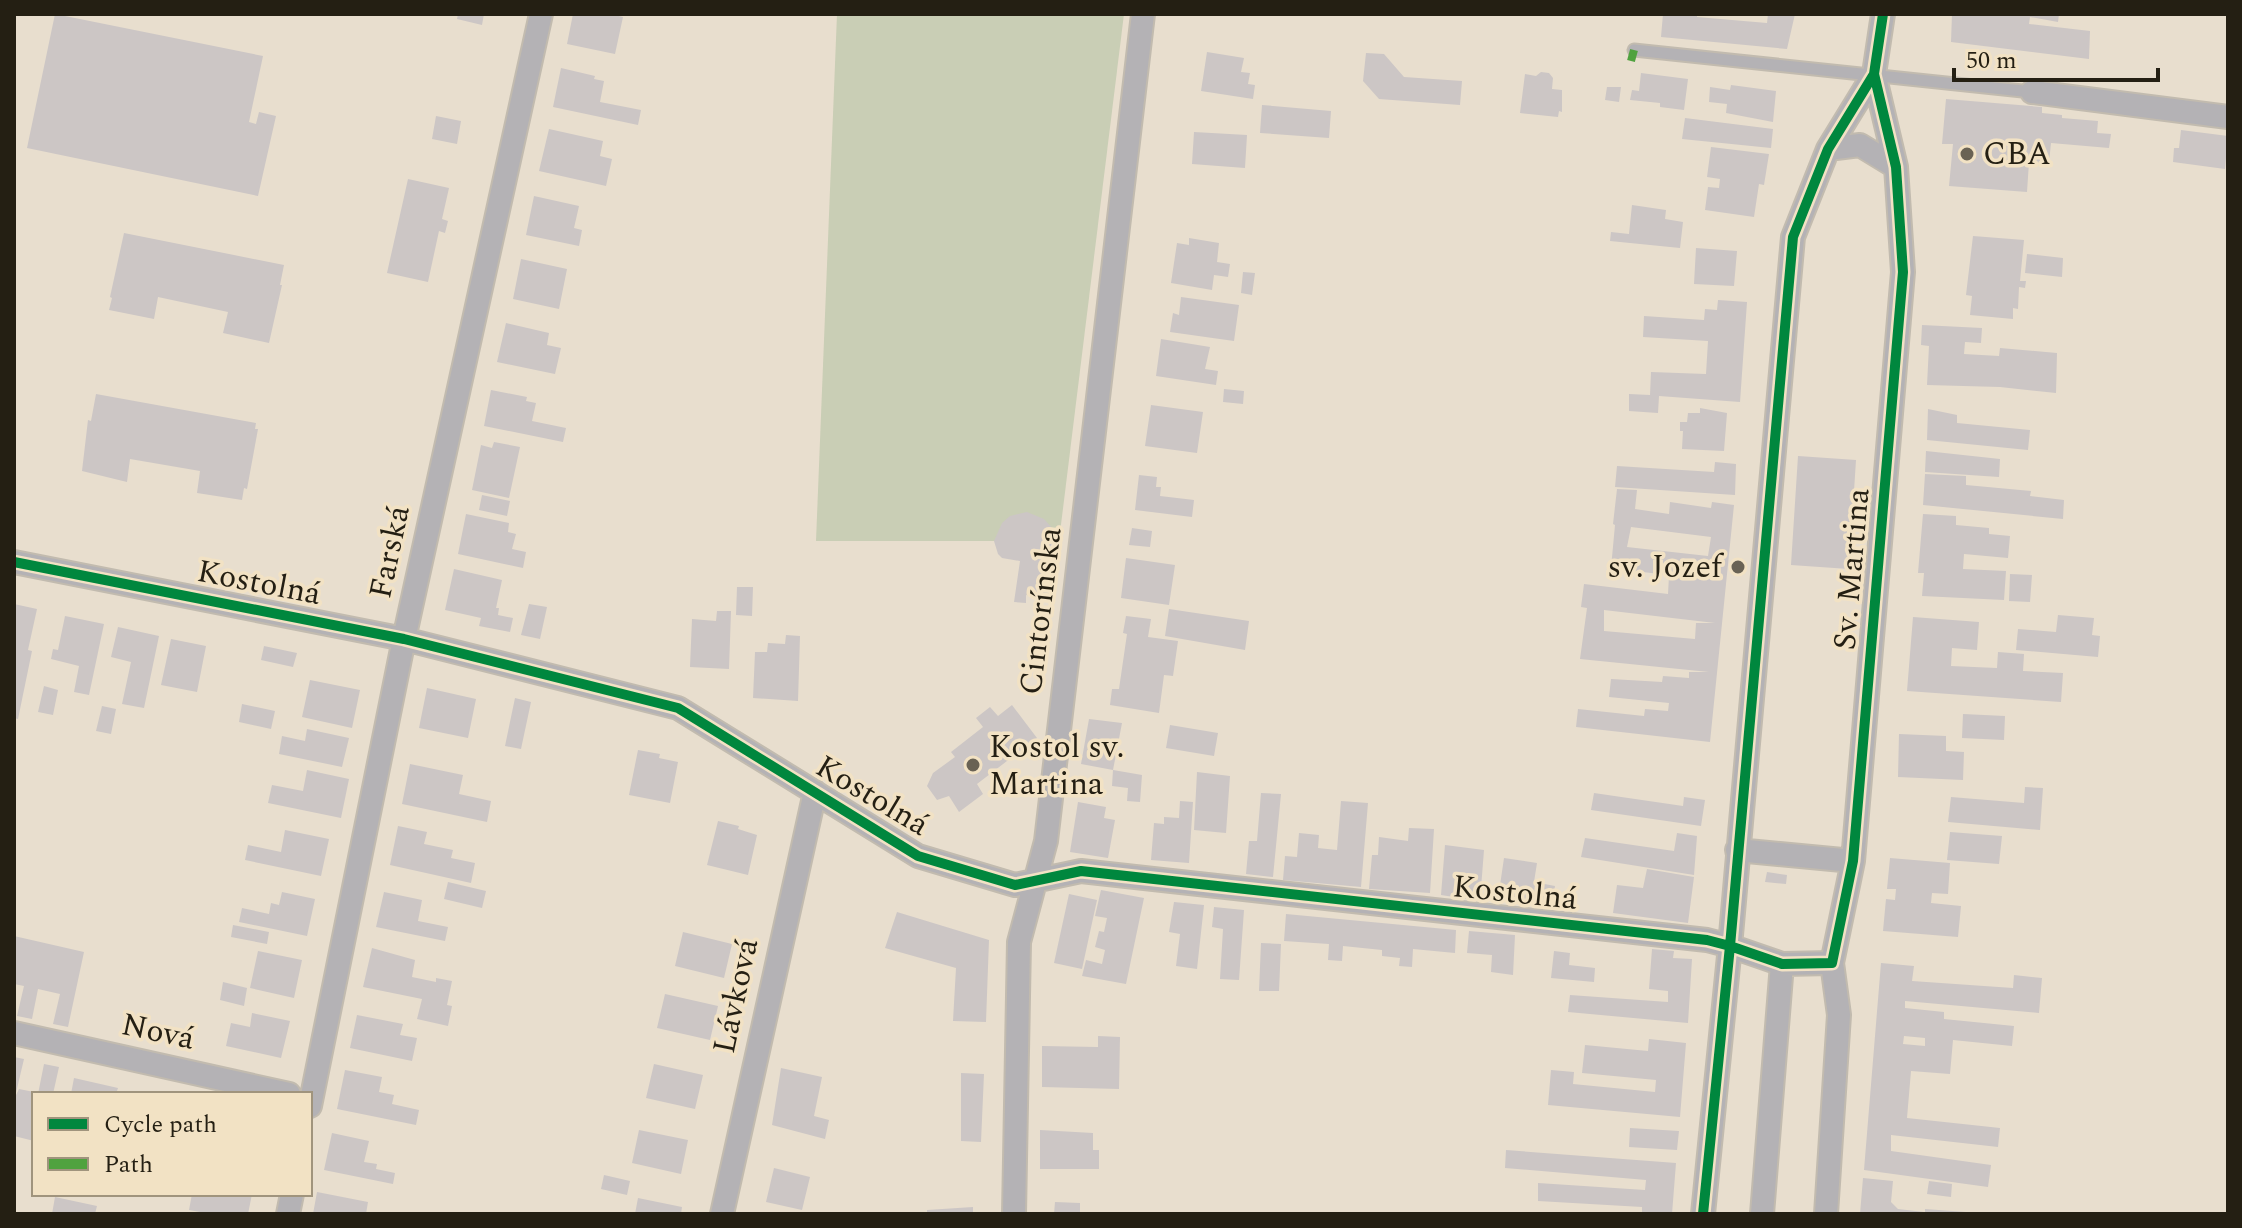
<svg xmlns="http://www.w3.org/2000/svg" width="2242" height="1228" viewBox="0 0 2242 1228" font-family="Spectral,serif">
<style>
.green{fill:#c9ceb5}
.building{fill:#ccc6c5;fill-rule:evenodd}
.lines{fill:none;stroke-linecap:round;stroke-linejoin:round}
.service-casing{stroke:#c2bbaf;stroke-width:15}
.minor-casing{stroke:#c2bbaf;stroke-width:26}
.service{stroke:#b4b2b5;stroke-width:11}
.minor{stroke:#b4b2b5;stroke-width:22}
.quiet{stroke:#50a23f;stroke-width:8;stroke-dasharray:16 8;stroke-linecap:butt}
.cycleway-casing{stroke:#f2e2c4;stroke-width:15}
.cycleway{stroke:#00873e;stroke-width:10}
.poi-dot{fill:#696254;stroke:#f2e2c4;stroke-width:3}
.labels{text-anchor:middle;dominant-baseline:central;stroke-width:7;stroke-linejoin:round;paint-order:stroke}
.poi-label{font-size:32px;fill:#241f13;stroke:#f2e2c4;text-anchor:start}
.street-label{font-size:32px;fill:#241f13;stroke:#f2e2c4}
</style>
<rect width="100%" height="100%" fill="#e8dece"/>
<path class="green" d="M837 14H1124L1059 541H816Z"/>
<path class="building" d="M55 14 263 56 249 122 256 124 259 112 276 116 258 196 27 148Z
M458 14H484L482 25 457 19Z
M573 14H610L623 17 615 54 567 44Z
M1663 14H1697V17L1767 23 1768 14H1795L1787 49 1661 37Z
M1952 14H2059L2058 22 2030 17 2029 24 2090 31 2089 59 1951 42Z
M1207 52 1244 58 1241 72 1250 73 1248 84 1255 85 1253 99 1201 91Z
M1366 53 1384 54 1404 77 1462 81 1460 105 1379 99 1363 81Z
M561 68 595 76 594 79 604 81 600 102 641 110 638 125 553 107Z
M1541 72 1549 73 1553 78 1552 89 1562 90V112L1559 111 1558 117 1520 113 1525 74 1536 76Z
M1641 73 1688 79 1684 110 1660 107V103L1630 100 1632 90 1639 91Z
M1731 85 1776 91 1773 122 1726 113 1727 104 1709 102 1710 87 1730 90Z
M1607 87H1621L1619 102 1605 100Z
M1946 99 2042 107V113L2062 115V118L2098 121 2097 133 2111 134 2109 148 2051 143 2049 163 2029 162 2027 192 1949 186 1953 144H1942Z
M1262 105 1331 111 1329 138 1260 133Z
M436 116 461 121 457 144 432 139Z
M1685 118 1773 129 1771 148 1682 139Z
M549 129 603 141 600 156 612 159 606 186 539 171Z
M2181 130 2228 136 2225 169 2173 162 2174 148H2179Z
M1194 132 1247 135 1245 168 1192 164Z
M1711 147 1769 154 1764 185 1759 184 1754 217 1705 210 1708 187 1719 188 1720 179 1707 177Z
M408 179 449 188 442 219 448 221 445 233 439 231 428 282 387 273Z
M534 196 579 206 574 228 582 230 579 246 526 235Z
M1632 205 1666 210 1665 219 1683 222 1680 248 1610 241 1611 232 1629 234Z
M124 233 284 265 280 285H282L269 343 223 333 228 312 158 297 154 319 109 310 112 298 110 297Z
M1973 236 2024 240 2020 281H2026L2025 288 2019 287 2018 309 2013 308V319L1970 315 1972 296 1966 295Z
M1189 238 1219 243 1217 262 1230 264 1228 277 1214 275 1212 290 1171 283 1177 243 1189 245Z
M1696 248 1737 251 1734 286 1694 284Z
M2027 254 2063 258 2062 277 2025 273Z
M521 259 567 269 559 309 513 299Z
M1243 272 1255 273 1252 295 1241 293Z
M1181 297 1239 305 1234 341 1170 332 1173 313 1179 315Z
M1718 300 1747 302 1740 402 1659 396 1658 413 1629 411V394L1650 395 1651 372 1706 374 1708 341 1643 337 1644 316 1704 320 1705 309 1717 310Z
M506 323 549 333 547 345 561 348 555 374 497 362Z
M1922 325 1982 328 1981 343 1965 342 1964 354 1999 356 2000 348 2057 353 2056 393 2000 387 1927 385 1929 346 1921 345Z
M1161 339 1210 347 1205 369 1218 371 1216 385 1156 376Z
M1224 389 1244 391 1243 404 1223 402Z
M491 390 527 397 526 401 536 403 532 421 566 428 563 442 484 426Z
M96 394 256 423 255 429H258L247 489 244 488 242 500 197 493 200 471 130 459 127 482 82 471 88 420 91 421Z
M1151 405 1203 412 1197 453 1145 446Z
M1700 408 1727 413 1724 451 1682 449 1683 431H1680V422H1687L1688 413H1700Z
M1928 409 1957 415V423L2030 430 2028 450 1927 440Z
M494 442 520 447 509 498 472 490 481 445 492 448Z
M1926 451 2000 459 1999 477 1925 472Z
M1798 456 1856 460 1849 569 1791 565Z
M1715 462 1736 464 1735 495 1615 487 1617 466 1714 472Z
M1925 474 1966 476V485L2031 491 2030 496 2064 500 2063 519 1923 505Z
M1139 475 1157 477 1156 487H1161L1160 496 1194 500 1192 517 1135 510Z
M1617 489 1637 490 1635 509 1669 514 1670 502 1711 508 1712 502 1734 505 1710 742 1576 727 1578 709 1644 716 1645 709 1668 711 1669 703 1609 697 1611 679 1662 682 1663 676 1689 678V672H1709L1580 659 1587 608 1581 607 1584 584 1668 594 1669 576 1691 578 1611 568 1615 525 1613 524ZM1631 527 1711 537 1708 556 1627 547ZM1604 610 1715 623H1696L1695 639 1604 631Z
M482 495 510 501 507 516 479 510Z
M1027 512 1044 519 1053 529 1055 537 1047 553 1045 569 1056 570 1051 599 1026 595V603L1014 602 1020 561 1002 558 998 554 994 541 1002 523 1010 516Z
M466 514 509 523 508 532 516 534 512 549 526 552 523 568 458 554Z
M1923 514 1956 516V525L1989 528V534L2010 536 2008 558 1964 554 1963 569 2006 571 2004 600 1922 596 1924 573H1918Z
M1132 528 1152 531 1150 547 1129 545Z
M1126 558 1175 565 1169 605 1121 598Z
M454 569 502 580 496 608H499L498 615 513 618 510 632 479 626 481 618 445 610Z
M2010 574 2032 575 2030 602 2009 601Z
M737 587H753L752 616 736 615Z
M14 604 37 609 28 650 32 651 18 719 14 718Z
M529 604 547 607 540 639 521 635Z
M1169 609 1249 621 1245 650 1165 636Z
M717 611H731L729 669 690 667 692 619 716 621Z
M2058 615 2094 618 2092 635 2100 636 2098 657 2016 650 2018 629 2056 632Z
M65 616 104 624 89 695 74 692 79 666 51 659 53 649 58 650Z
M1126 616 1151 619 1148 637 1178 641 1173 676 1164 675 1159 713 1110 705 1112 689H1119L1127 634 1123 633Z
M1913 617 1979 622 1977 650 1952 648 1951 666 1997 668 1998 652 2024 654 2023 671 2063 673 2061 702 1907 691Z
M118 627 159 636 144 708 122 704 131 662 111 657Z
M786 635 800 636 798 701 753 698 755 652H767L768 643 785 644Z
M171 639 206 646 197 692 161 685Z
M264 646 297 653 293 667 261 660Z
M310 680 360 690 352 728 302 717Z
M44 686 58 690 53 715 38 712Z
M427 688 476 699 468 738 419 728Z
M515 698 531 702 521 749 505 746Z
M242 704 275 711 271 729 239 722Z
M1012 705 1037 738 977 784 983 794 959 812 949 796 937 800 927 786 933 773 955 757 951 752 983 727 976 718 990 707 998 716Z
M102 706 116 709 111 734 96 731Z
M1963 714 2005 716 2004 740 1962 738Z
M1089 719 1122 723 1113 770 1142 775 1140 802 1127 801 1128 788 1112 786 1113 770 1081 764Z
M1170 725 1218 733 1214 756 1166 748Z
M307 729 349 738 342 767 279 754 282 736 305 741Z
M1899 734 1946 736V751L1964 752 1963 780 1898 777Z
M638 750 660 754 659 758 678 762 670 803 629 795Z
M410 764 463 775 459 794 491 801 487 822 402 804Z
M307 770 349 779 341 818 268 803 272 785 303 791Z
M1197 772 1230 776 1226 833 1194 830Z
M2025 787 2043 788 2040 830 1948 822 1951 797 2024 803Z
M1261 793 1281 794 1273 877 1246 874 1249 841H1257Z
M1594 793 1683 806 1684 797 1705 800 1701 826 1591 810Z
M1180 801 1193 802 1189 863 1151 860 1154 823 1164 824V817L1179 818Z
M1341 801 1368 803 1361 887 1283 880 1285 856 1297 857 1299 833 1319 835 1318 848 1337 850Z
M1078 802 1106 807 1104 818 1115 820 1108 858 1070 852Z
M718 821 739 826 738 829 757 835 748 875 707 865Z
M398 826 427 832 424 844 453 850 451 858 475 863 471 883 390 865Z
M1409 828 1434 829 1430 893 1369 889 1372 855H1378L1379 837 1408 841Z
M285 830 329 839 321 876 245 860 248 845 281 852Z
M1950 832 2002 836 1999 864 1947 860Z
M1677 833 1697 836 1694 875 1581 857 1585 838 1674 851Z
M1445 845 1484 850 1480 901 1441 895Z
M1504 858 1537 863 1534 882 1555 886 1552 905 1498 899Z
M1890 858 1950 863 1948 894 1932 893 1931 903 1961 906 1958 937 1883 931 1886 899 1895 900 1896 889H1887Z
M1647 869 1694 877 1688 923 1613 913 1617 885 1643 888Z
M1767 872 1787 875 1786 884 1765 882Z
M448 882 486 891 482 908 444 899Z
M1101 890 1144 898 1126 984 1082 976 1086 960 1102 964 1105 950 1095 947 1099 931 1104 932 1107 918 1095 916Z
M282 892 315 899 307 936 239 922 242 908 269 914 271 903 279 905Z
M384 892 422 900 418 921 448 927 445 941 376 927Z
M1069 894 1097 900 1082 969 1054 963Z
M1174 902 1204 905 1197 969 1176 966 1180 934 1169 932Z
M1214 907 1244 910 1239 980 1220 979 1223 929 1212 927Z
M897 912 989 940 986 1022 953 1021 956 968 885 948Z
M1286 914 1456 930 1455 953 1413 949 1412 967 1399 966 1400 958 1382 956V950L1343 946 1342 961 1328 960 1329 944 1284 941Z
M233 925 269 932 267 944 231 937Z
M1469 931 1515 935 1513 975 1491 972 1492 955 1467 953Z
M683 932 732 944 724 978 675 966Z
M14 936 84 952 68 1027 53 1024 60 994 38 989 32 1019 17 1016 24 986 14 984Z
M1261 943 1281 944 1279 991H1259Z
M372 948 415 960 412 977 436 982V978L452 981 447 1005 452 1006 448 1026 417 1019 422 999 363 987Z
M1652 949 1674 951 1673 958 1692 959 1688 1023 1568 1012 1570 995 1668 1002V991L1649 989Z
M258 951 302 960 294 998 250 988Z
M1554 951 1570 953 1569 965 1595 968 1594 982 1551 978Z
M1881 963 1914 966 1912 981 2013 988 2014 975 2042 978 2039 1013 1905 1001V1008L1944 1012V1019L2014 1026 2012 1046 1953 1040 1950 1074 1911 1071 1907 1118 2000 1128 1998 1147 1891 1135V1151L1991 1165 1988 1187 1864 1170ZM1904 1036 1925 1038V1046L1903 1044Z
M223 982 247 988 244 1006 220 1000Z
M665 994 718 1006 710 1040 657 1028Z
M252 1013 290 1021 281 1058 226 1046 231 1023 250 1027Z
M357 1015 403 1024 400 1035 417 1038 412 1061 350 1048Z
M1098 1036 1120 1037 1119 1089 1042 1087V1046L1098 1047Z
M1649 1039 1686 1043 1680 1117 1548 1105 1551 1070 1574 1072 1573 1084 1655 1092 1656 1080 1582 1073 1585 1045 1648 1051Z
M14 1057 24 1059 15 1097H14Z
M44 1064 59 1067 53 1094H38Z
M654 1064 703 1075 695 1109 646 1098Z
M781 1068 822 1077 814 1116 829 1120 825 1139 772 1125Z
M345 1070 382 1077 379 1092 394 1095 392 1104 419 1110 416 1125 337 1109Z
M961 1073 984 1074 981 1142 961 1141Z
M74 1078 118 1088 116 1094H71Z
M19 1089 34 1092V1141L14 1136V1099Z
M1630 1128 1679 1131 1677 1150 1629 1147Z
M639 1130 688 1140 681 1174 632 1163Z
M1040 1130 1093 1133V1150H1099V1169H1040Z
M332 1133 369 1141 364 1162 377 1164 376 1169 395 1173 393 1184 324 1170Z
M1506 1150 1676 1163 1672 1214H1642V1207L1538 1201V1183L1645 1190 1646 1180 1505 1168Z
M774 1168 810 1177 802 1210 766 1202Z
M604 1175 630 1181 627 1195 601 1189Z
M1863 1178 1893 1181 1891 1202 1898 1209 1924 1212V1214H1860Z
M1929 1181 1952 1184 1951 1197 1927 1194Z
M317 1192 368 1202 366 1214H313Z
M192 1194 215 1197 216 1194H252L248 1214H211L189 1210Z
M55 1197 97 1206 95 1214H52Z
M638 1198 682 1207 681 1214H635Z
M1055 1202 1080 1203V1214H1054Z
M973 1207V1214H927V1210Z
M1925 1209 1966 1212V1214H1925Z"/>
<g class="lines">
<g class="service-casing">
<path id="service" d="M1634 50 2032 92"/>
</g>
<g class="minor-casing">
<path id="minor" d="M1874 74 1828 149 1793 237 1730 946 1782 964 1832 963 1853 861 1903 272 1896 167 1874 74 1883 14
M2032 92 2228 117
M1828 149 1860 145 1896 167
M14 562 404 639 678 708 918 856 1015 885 1081 871 1707 940 1730 946 1703 1214
M1737 850 1853 861
M14 1033 289 1094
M310 1106 404 639 541 14
M288 1214 292 1194
M722 1214 815 792
M1014 1214 1019 942 1046 841 1143 14
M1762 1214 1782 964
M1826 1214 1839 1015 1832 963"/>
</g>
<use href="#service" class="service"/>
<use href="#minor" class="minor"/>
<path class="quiet" d="M1631 61 1634 50"/>
<g class="cycleway-casing">
<path id="cycleway" d="M1874 74 1828 149 1793 237 1730 946 1782 964 1832 963 1853 861 1903 272 1896 167 1874 74 1883 14
M14 562 404 639 678 708 918 856 1015 885 1081 871 1707 940 1730 946 1703 1214"/>
</g>
<use href="#cycleway" class="cycleway"/>
</g>
<g class="poi-dot">
<circle cx="1967" cy="154" r="8"/>
<circle cx="1738" cy="567" r="8"/>
<circle cx="973" cy="765" r="8"/>
</g>
<g class="labels">
<g class="poi-label">
<text x="1983" y="154">CBA</text>
<text x="1722" y="567" text-anchor="end">sv. Jozef</text>
<text x="989" y="747">Kostol sv.<tspan x="989" dy="37">Martina</tspan></text>
</g>
<g class="street-label">
<text transform="translate(390 552) rotate(-78)">Farská</text>
<text transform="translate(1852 569) rotate(-85)">Sv. Martina</text>
<text transform="translate(259 583) rotate(11)">Kostolná</text>
<text transform="translate(1041 611) rotate(-83)">Cintorínska</text>
<text transform="translate(872 796) rotate(31)">Kostolná</text>
<text transform="translate(1515 893) rotate(6)">Kostolná</text>
<text transform="translate(736 996) rotate(-78)">Lávková</text>
<text transform="translate(158 1032) rotate(12)">Nová</text>
</g>
</g>
<rect width="2242" height="1228" fill="none" stroke="#241f13" stroke-width="32"/>
<rect x="32" y="1092" width="280" height="104" fill="#f2e2c4" stroke="#a0947d" stroke-width="2"/>
<rect x="48" y="1118" width="40" height="12" fill="#00873e" stroke="#a0947d" stroke-width="2"/>
<text x="104" y="1132" font-size="24" fill="#241f13">Cycle path</text>
<rect x="48" y="1158" width="40" height="12" fill="#50a23f" stroke="#a0947d" stroke-width="2"/>
<text x="104" y="1172" font-size="24" fill="#241f13">Path</text>
<path d="M1954 68v12h204v-12" fill="none" stroke="#241f13" stroke-width="4"/>
<text x="1966" y="68" font-size="24" fill="#241f13" stroke="#f2e2c4" stroke-width="6" paint-order="stroke">50 m</text>
</svg>
